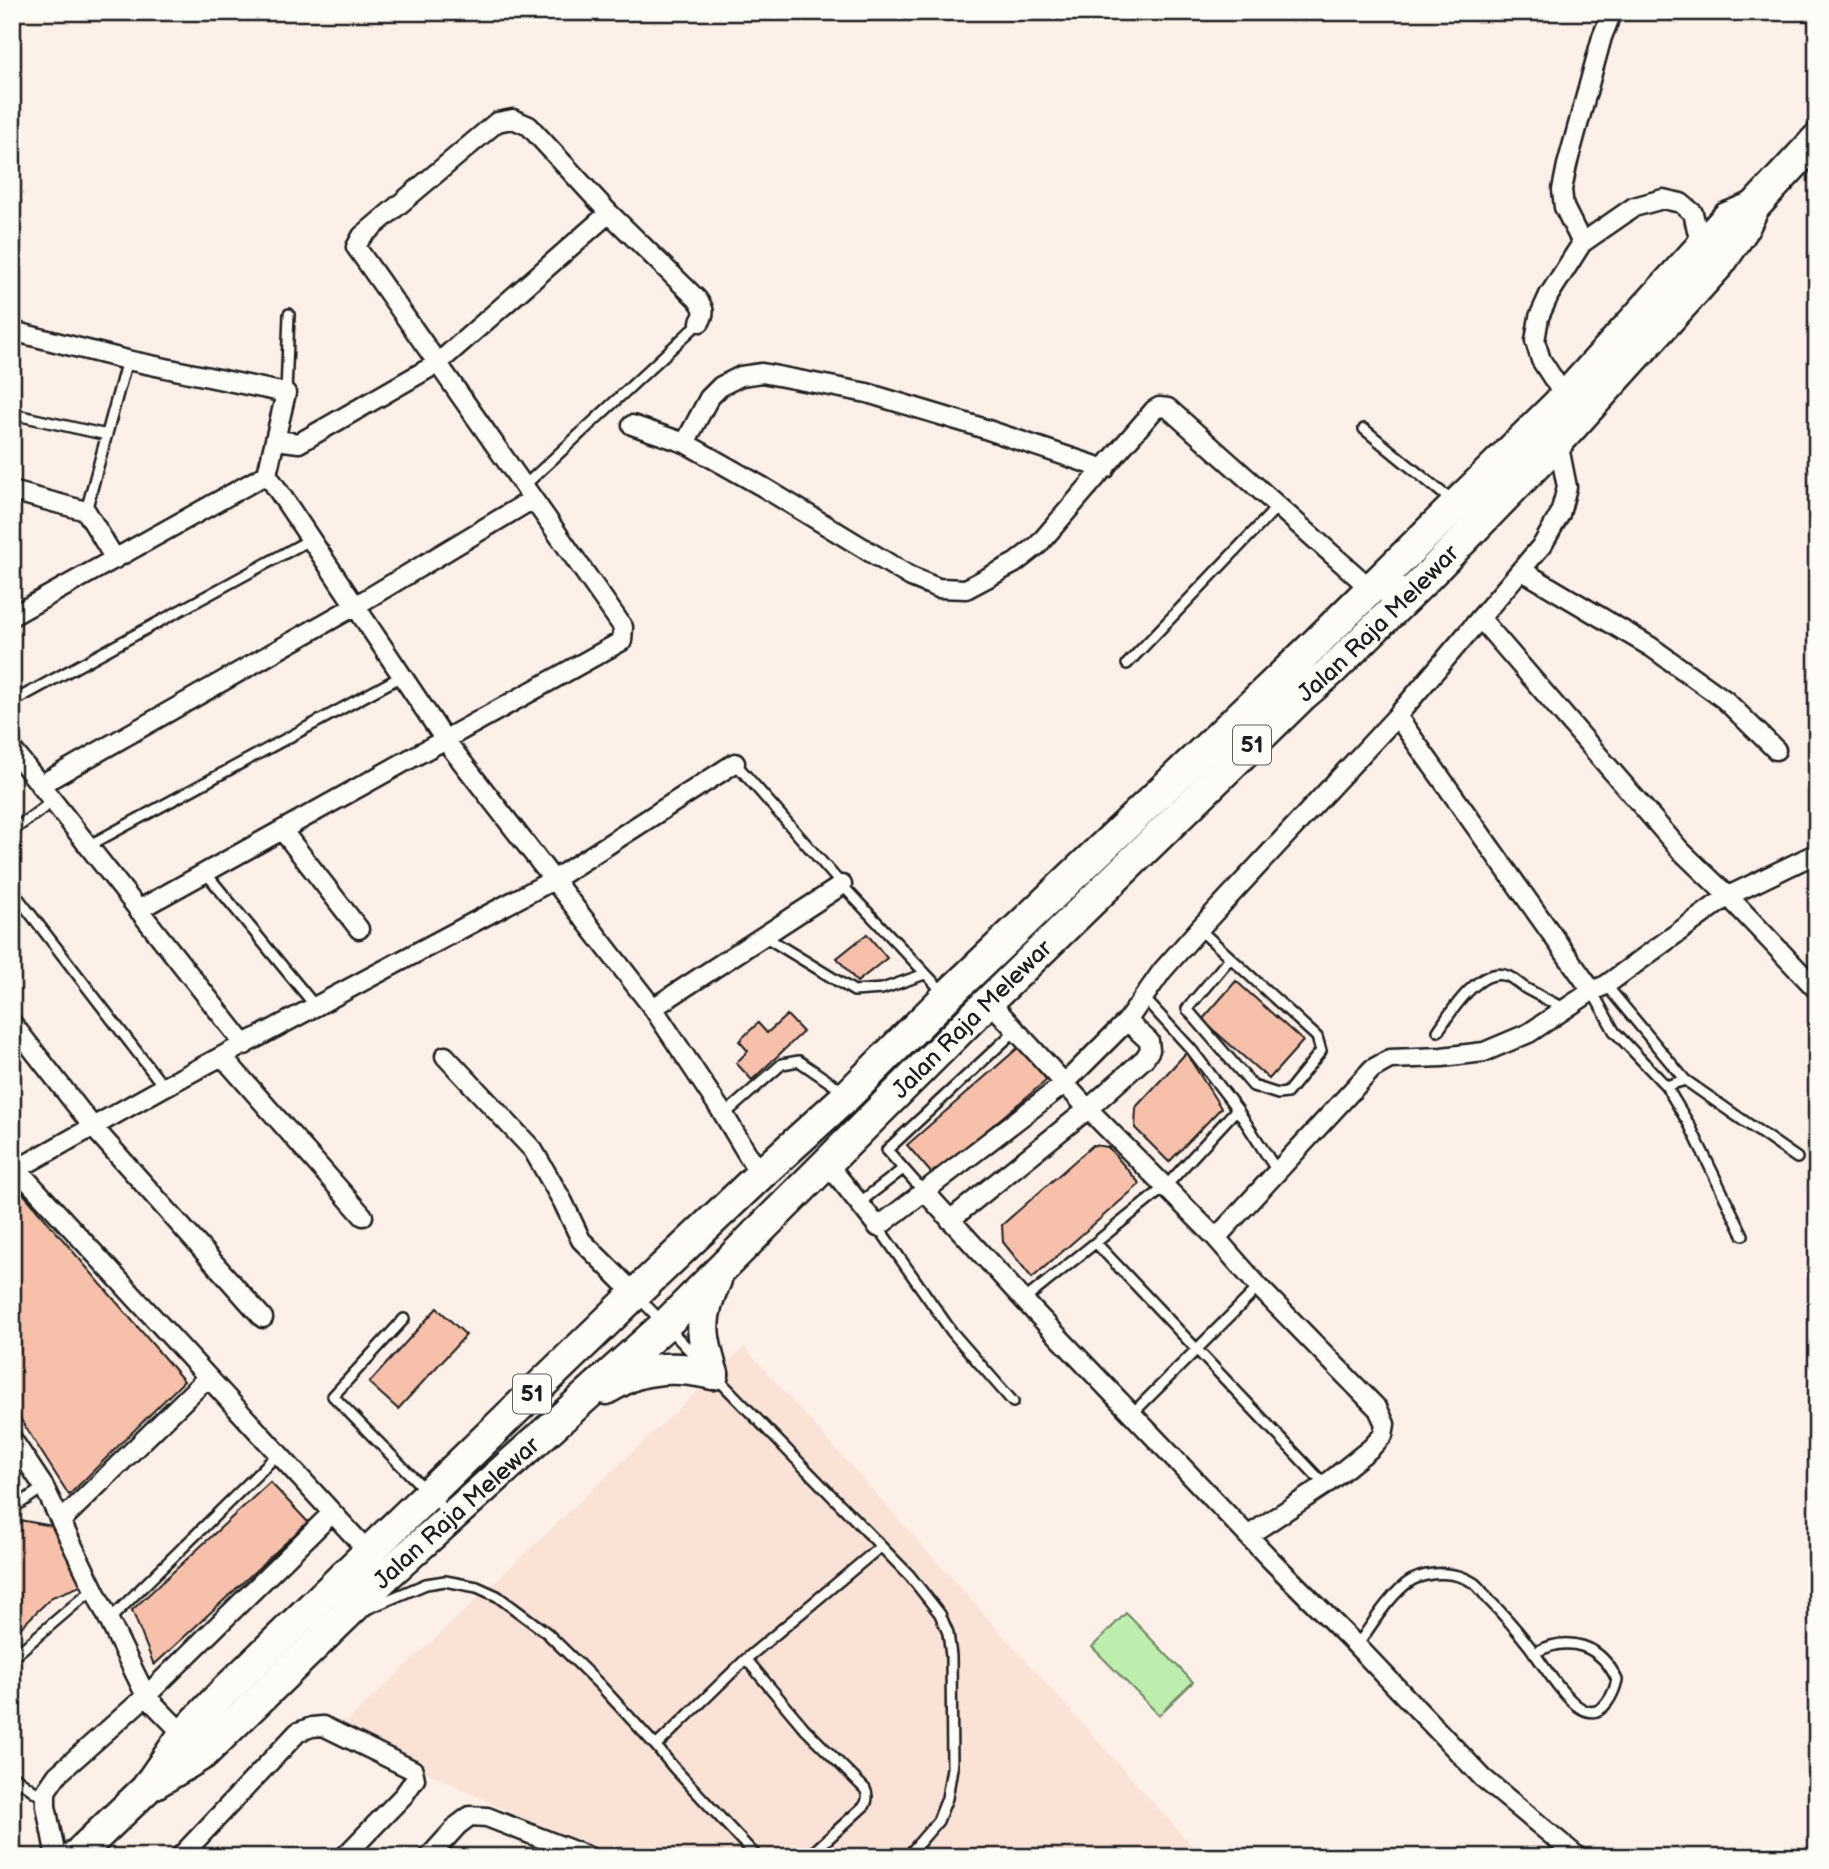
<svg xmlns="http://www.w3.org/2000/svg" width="1829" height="1869" viewBox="0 0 1829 1869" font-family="'Balsamiq Sans',sans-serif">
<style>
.built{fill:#fae2d6}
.green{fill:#beeead;stroke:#6d8564;stroke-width:2}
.building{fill:#f7c0ab;stroke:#1c1c1c;stroke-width:2}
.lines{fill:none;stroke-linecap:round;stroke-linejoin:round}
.service-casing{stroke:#1c1c1c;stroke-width:14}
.minor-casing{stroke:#1c1c1c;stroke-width:23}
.trunk-casing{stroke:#1c1c1c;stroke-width:35}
.service{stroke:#fdfcf7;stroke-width:9}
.minor{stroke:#fdfcf7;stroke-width:18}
.trunk{stroke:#fdfcf7;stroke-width:30}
.labels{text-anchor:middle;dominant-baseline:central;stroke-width:7;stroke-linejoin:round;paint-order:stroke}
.shield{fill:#fdfcf7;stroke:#605f5e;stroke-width:2}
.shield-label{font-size:23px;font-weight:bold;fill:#1c1c1c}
.street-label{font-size:24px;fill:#1c1c1c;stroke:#fdfcf7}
</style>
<rect width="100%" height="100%" fill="#fcf0e8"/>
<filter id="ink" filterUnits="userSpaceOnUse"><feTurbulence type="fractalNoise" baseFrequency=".0143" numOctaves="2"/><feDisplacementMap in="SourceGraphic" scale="14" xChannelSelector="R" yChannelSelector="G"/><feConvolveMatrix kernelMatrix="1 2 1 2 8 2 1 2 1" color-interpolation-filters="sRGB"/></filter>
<g filter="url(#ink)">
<path class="built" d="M744 1347 1202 1857H622L534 1824 339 1729Z"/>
<path class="green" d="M1126 1613 1193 1682 1159 1715 1092 1647Z"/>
<path class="building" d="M867 934 887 958 857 982 837 958Z
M1236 981 1303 1041 1269 1079 1202 1020Z
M787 1015 803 1032 752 1080 736 1063 748 1051 739 1041 758 1023 767 1033Z
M1019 1047 1047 1080 933 1175 907 1145Z
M1186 1053 1221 1108 1169 1162 1135 1128 1136 1107Z
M1093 1145 1108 1147 1140 1184 1032 1278 1003 1242 1002 1225Z
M16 1185 184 1381 69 1495 12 1406V1188Z
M437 1308 466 1335 398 1409 369 1383Z
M270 1482 308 1522 154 1665 132 1610Z
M14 1519 52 1526 83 1585 52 1597 12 1636V1520Z"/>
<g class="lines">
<g class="service-casing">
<path id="service" d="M286 393 289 314
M12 414 107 435
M1364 429 1452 501
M524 486 700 322
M86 511 127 360
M1127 664 1278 506
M12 702 311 539
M735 763 842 885 943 992
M12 831 53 801
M88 846 402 676
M205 872 316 1007
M12 890 164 1087
M1199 929 1317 1037 1321 1051 1287 1093 1278 1094 1253 1086 1187 1009 1230 958
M764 936 854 991 882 989 925 974
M1606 985 1685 1080 1797 1158
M1592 991 1614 1031 1666 1086 1685 1080
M1144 998 1191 1049 1237 1109 1277 1171
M1438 1031C1450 1013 1480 965 1507 976 1513 978 1519 984 1525 988 1538 995 1551 1002 1565 1009
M1666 1086 1690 1126 1743 1235
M724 1115 782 1064 799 1061 844 1092
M924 1192 887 1150 1016 1030
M859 1203 903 1169
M878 1227 952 1332 1013 1402
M1096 1243 1325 1485
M639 1298 700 1361
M1024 1300 1165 1187 1237 1109
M404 1319 333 1396 448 1513
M717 1378 910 1576 940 1614 948 1633 951 1656 952 1768 947 1798 938 1821 907 1857
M1133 1413 1259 1287
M12 1509 44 1487
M369 1608 426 1584 445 1581 477 1587 497 1596 547 1633 600 1685 656 1746 674 1768 757 1857
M109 1620 278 1454
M1357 1646C1370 1627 1392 1591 1412 1580 1431 1571 1456 1571 1474 1583 1479 1587 1484 1594 1488 1599 1503 1614 1517 1630 1530 1647 1542 1663 1568 1706 1587 1711 1604 1716 1614 1693 1617 1680 1601 1645 1569 1634 1534 1653
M12 1658 94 1588
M746 1659 805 1729 865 1789C868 1795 868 1799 865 1805L808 1857
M656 1746 746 1659 880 1547
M12 1775 46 1800"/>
</g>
<g class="minor-casing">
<path id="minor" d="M1582 243 1564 207 1562 190 1567 165 1602 37 1612 12
M12 331 127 360 286 393 267 474 12 616
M1565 397 1541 360 1535 341 1539 317 1549 295 1582 243 1634 207 1663 199 1681 203 1693 213 1701 247 1704 249
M632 425 685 443 763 487 911 577 938 588 966 589 1015 563 1038 545 1154 410 1159 407 1168 408 1371 589 1387 593 1414 585
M276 440 299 443 438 363 609 213
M685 443 709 398 721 386 741 376 762 373 867 393 973 425 1105 469
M267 474 445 740 653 1008 724 1115 760 1175
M12 491 86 511 115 559
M1521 570 1651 647 1725 700 1776 750
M1480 618 1680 850 1728 896 1817 990
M12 749 245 1045
M40 785 355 606 533 499
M282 830 359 929
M138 910 622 641 623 627 356 247 362 236 497 122 513 119 529 126 609 213 697 299C704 308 706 312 700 322
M1592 991 1606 985 1728 896 1817 853
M989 1001 1088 1109 1216 1238 1259 1287 1378 1409 1385 1424 1383 1435 1371 1448 1325 1485 1249 1535
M653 1008 842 885
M12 1023 93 1127 263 1318
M445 1056 533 1150 563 1202 581 1240 635 1294
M223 1057 363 1216
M827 1163 878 1227 1064 1084 1127 1021 1162 971 1199 929 1397 716 1543 544 1560 514 1567 487 1558 442 1556 439
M12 1167 17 1169 374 1558
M12 1172 164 1087 553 880 735 763
M925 1192 1033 1310 1271 1560 1357 1646 1483 1778 1578 1857
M950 1220 1088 1109 1145 1058 1150 1050 1149 1041 1127 1021
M1216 1238 1372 1069 1390 1059 1442 1057 1484 1052 1529 1033 1592 991 1397 716
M12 1439 44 1487 146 1696 190 1741
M61 1521 208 1377
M56 1857 46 1806V1791L57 1775 146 1696 332 1513
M180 1857 298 1732 312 1727 323 1726 413 1770 415 1779 404 1795 344 1857
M429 1857 458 1825 470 1816 487 1817 589 1857"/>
</g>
<g class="trunk-casing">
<g id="trunk">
<path d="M713 1374C701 1336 698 1317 716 1280"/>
<path d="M606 1389C616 1384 626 1377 636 1374 661 1366 688 1368 713 1374"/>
<path id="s1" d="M155 1783 203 1754 388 1574 665 1325 989 1001 1303 695 1330 672 1421 583 1558 442 1720 263 1742 231 1754 207 1817 139"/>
<path d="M75 1857 146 1789 184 1734 223 1693 635 1294 760 1175 848 1095 947 996 1308 651 1565 397 1727 218 1754 207"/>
</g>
</g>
<use href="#service" class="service"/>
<use href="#minor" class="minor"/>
<use href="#trunk" class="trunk"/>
</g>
</g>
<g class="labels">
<g class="shield">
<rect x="1233" y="725.5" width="38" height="39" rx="5"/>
<rect x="513" y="1374.5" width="38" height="39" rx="5"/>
</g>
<g class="shield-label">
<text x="1252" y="745">51</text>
<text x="532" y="1394">51</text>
</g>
<g class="street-label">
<text stroke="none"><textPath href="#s1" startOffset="1687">Jalan Raja Melewar</textPath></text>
<text stroke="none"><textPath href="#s1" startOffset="1120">Jalan Raja Melewar</textPath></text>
<text stroke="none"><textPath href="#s1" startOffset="406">Jalan Raja Melewar</textPath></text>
</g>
</g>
<rect width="1829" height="1869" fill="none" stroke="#fdfcf7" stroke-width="42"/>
<rect x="21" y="21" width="1787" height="1827" fill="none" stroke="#1c1c1c" stroke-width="2.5" filter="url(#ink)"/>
</svg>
